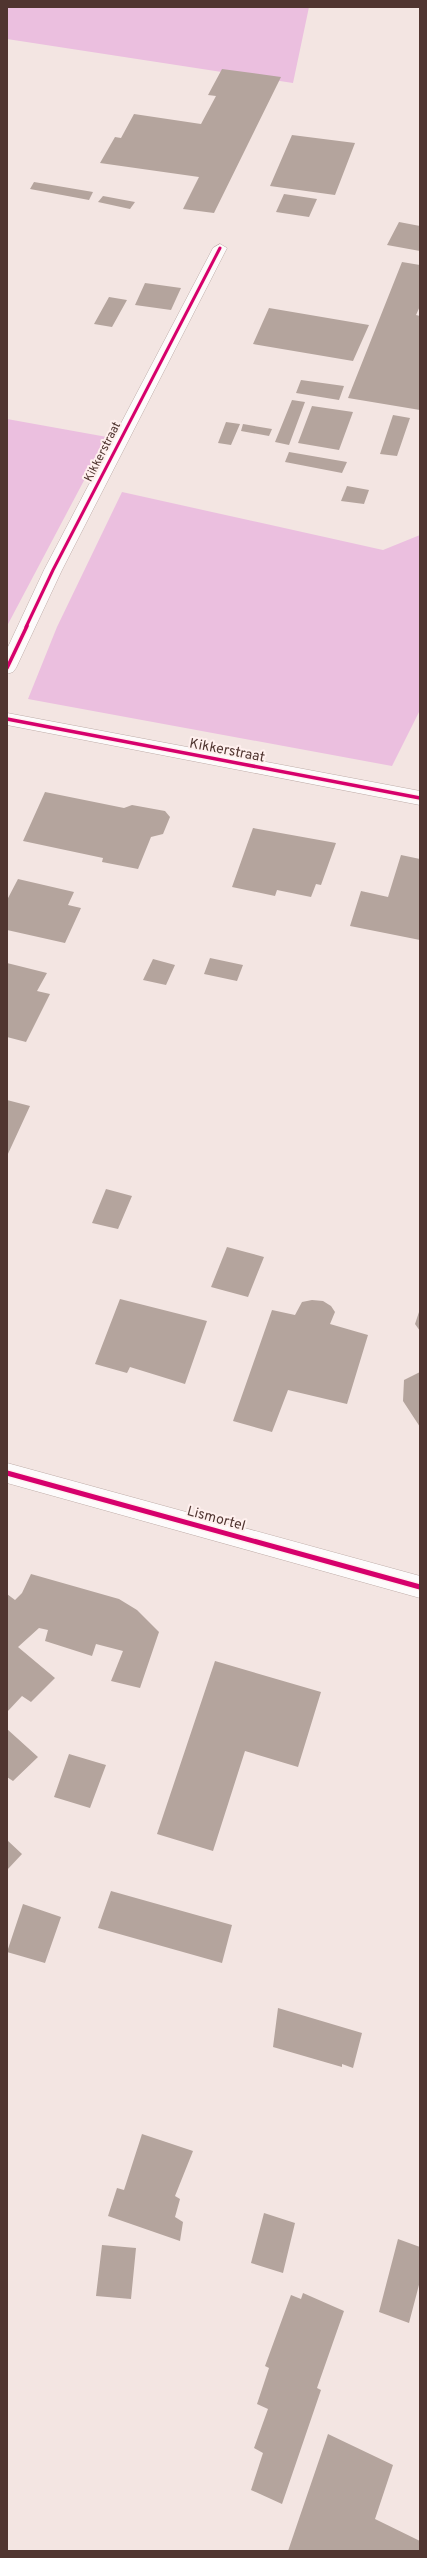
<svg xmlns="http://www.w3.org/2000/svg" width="427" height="2558" viewBox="0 0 427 2558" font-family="Overpass,sans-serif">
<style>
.green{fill:#ebbfdf}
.building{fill:#b4a49d}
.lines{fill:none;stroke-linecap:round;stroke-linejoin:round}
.minor-casing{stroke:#bfada9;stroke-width:1}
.minor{fill:#fdfbfb;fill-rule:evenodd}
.cycleway-far2-casing{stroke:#fff0ee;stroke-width:4.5}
.cycleway-far1-casing{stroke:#fff0ee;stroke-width:6}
.cycleway-casing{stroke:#fff0ee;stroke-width:8}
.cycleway-far2{stroke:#d6006c;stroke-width:3}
.cycleway-far1{stroke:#d6006c;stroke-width:3.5}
.cycleway{stroke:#d6006c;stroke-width:5}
.labels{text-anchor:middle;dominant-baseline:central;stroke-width:4;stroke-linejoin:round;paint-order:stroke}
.far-street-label{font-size:12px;fill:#503530;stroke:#fff0ee}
.street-label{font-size:14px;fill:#503530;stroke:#fff0ee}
</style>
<rect width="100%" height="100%" fill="#f3e5e2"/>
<path class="green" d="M7 7H309L293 83 7 39Z
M7 419 107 437 7 626Z
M122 492 383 550 420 535V710L392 766 28 699 57 627Z"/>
<path class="building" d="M222 69 281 77 214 213 183 209 199 177 100 163 115 137 121 138 134 114 201 124 216 96 208 95Z
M292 135 355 143 335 195 270 186Z
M34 182 93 192 89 200 30 189Z
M284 194 317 199 309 217 276 212Z
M103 196 135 202 130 209 98 202Z
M399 222 420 226V251L387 245Z
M402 262 420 265V306L416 315 420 316V410L348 398Z
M145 283 181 288 171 310 135 305Z
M109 297 127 300 112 327 94 324Z
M269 308 369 325 353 361 253 344Z
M301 380 344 386 339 400 296 393Z
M292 400 305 402 289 445 275 442Z
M312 406 353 412 339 450 298 443Z
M393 415 410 418 397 456 380 454Z
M226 422 240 424 231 445 218 443Z
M243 424 272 429 269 436 241 431Z
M289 452 347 462 342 473 285 462Z
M347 486 369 490 364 504 341 501Z
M45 792 124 808 132 805 165 811 170 817 163 834 151 837 138 869 102 862 103 858 23 841Z
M253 828 336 843 321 885 316 884 311 897 277 890 275 896 232 887Z
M401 855 420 859V940L350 926 361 891 388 897Z
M18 879 74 892 68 905 81 908 65 943 7 930V900Z
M210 958 243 965 237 981 204 974Z
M153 959 175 965 166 985 143 980Z
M7 963 47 973 37 991 50 994 26 1042 7 1037Z
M7 1100 30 1106 7 1156Z
M106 1189 132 1196 118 1229 92 1223Z
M227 1247 264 1257 248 1297 211 1287Z
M120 1299 207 1321 185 1384 130 1367 127 1373 95 1364Z
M312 1300 323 1301 331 1306 335 1312 330 1324 368 1335 347 1404 288 1390 272 1432 233 1421 272 1310 295 1315 302 1302Z
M420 1309V1331L415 1324Z
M420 1372V1427L403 1401 404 1380Z
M31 1574 119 1599 137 1610 159 1632 140 1688 111 1681 123 1651 96 1644 92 1656 45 1641 48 1630 39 1628 18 1647 55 1678 31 1702 22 1696 7 1712V1594L15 1600 22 1593Z
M215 1661 321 1692 298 1767 245 1751 213 1851 157 1834Z
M7 1729 38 1757 13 1781 7 1777Z
M69 1754 106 1765 90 1808 54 1797Z
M7 1840 22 1854 7 1870Z
M111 1891 232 1925 222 1963 98 1928Z
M23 1904 61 1917 45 1963 7 1952Z
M278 2008 362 2033 353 2068 342 2064V2067L273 2047Z
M142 2134 193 2151 175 2196 180 2199 175 2217 183 2222 180 2241 108 2216 117 2188 124 2190Z
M264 2213 295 2223 283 2273 251 2263Z
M398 2239 420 2247V2281L409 2323 379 2312Z
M102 2245 136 2248 131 2299 96 2296Z
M303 2293 344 2311 317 2388 321 2390 282 2504 251 2490 263 2453 254 2448 268 2409 257 2404 269 2368 265 2366 291 2295 301 2299Z
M328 2434 393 2465 375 2519 420 2541V2551H288Z"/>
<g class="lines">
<g class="minor-casing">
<path id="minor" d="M220 244 227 248 62 570 16 668 13 672 7 674V649L44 570 213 248Z
M7 713 420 791V805L7 725Z
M7 1463 420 1576V1598L7 1483Z"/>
</g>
<use href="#minor" class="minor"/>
<g class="cycleway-far2-casing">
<path id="cycleway-far2" d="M26 627 53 570 220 248"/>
</g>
<g class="cycleway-far1-casing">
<path id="cycleway-far1" d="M7 668 27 626
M7 719 420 798"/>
</g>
<g class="cycleway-casing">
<path id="cycleway" d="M7 1473 420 1587"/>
</g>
<use href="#cycleway-far2" class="cycleway-far2"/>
<use href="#cycleway-far1" class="cycleway-far1"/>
<use href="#cycleway" class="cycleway"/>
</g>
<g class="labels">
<g class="far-street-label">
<text transform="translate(103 452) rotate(-63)">Kikkerstraat</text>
</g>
<g class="street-label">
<text transform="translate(227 751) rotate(11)">Kikkerstraat</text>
<text transform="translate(216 1519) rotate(15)">Lismortel</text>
</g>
</g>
<rect width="427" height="2558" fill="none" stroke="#503530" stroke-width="16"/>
</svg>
